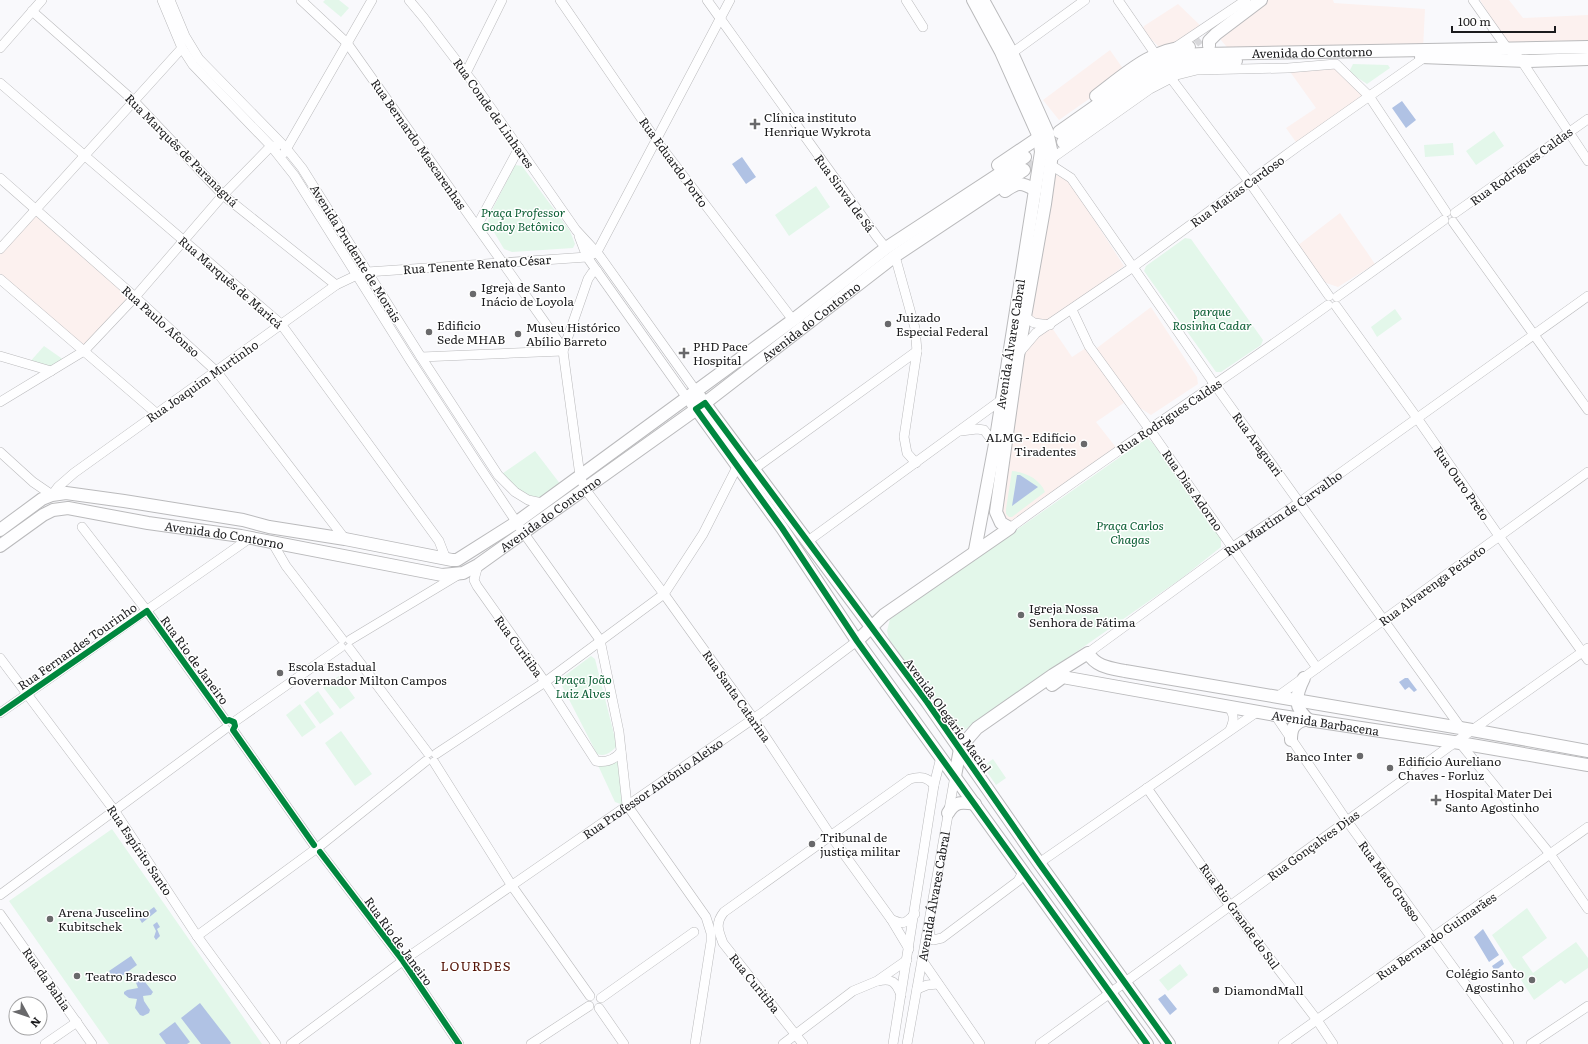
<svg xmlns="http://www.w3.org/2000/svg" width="1588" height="1044" viewBox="0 0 1588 1044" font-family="Literata,serif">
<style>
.commercial{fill:#fcf1ef}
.green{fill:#e3f7ea}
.water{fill:#b0c2e4}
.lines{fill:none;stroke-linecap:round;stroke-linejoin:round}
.minor-tunnel{stroke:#d8d8db;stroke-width:9;stroke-dasharray:9 4.5;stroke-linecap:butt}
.major-tunnel{stroke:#d8d8db;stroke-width:12;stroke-dasharray:12 6;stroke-linecap:butt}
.minor-casing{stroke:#bababc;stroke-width:10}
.major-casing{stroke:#bababc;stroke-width:14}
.minor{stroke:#fefeff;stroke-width:9}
.major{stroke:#fefeff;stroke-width:12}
.cycleway-casing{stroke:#fff;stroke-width:8}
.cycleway{stroke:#00873e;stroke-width:6}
.poi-dot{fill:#69696b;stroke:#fff;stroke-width:1.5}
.labels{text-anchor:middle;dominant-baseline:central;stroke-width:3;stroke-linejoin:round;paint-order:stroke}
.street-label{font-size:12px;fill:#1b1b1d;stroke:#fff}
.poi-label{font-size:12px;fill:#1b1b1d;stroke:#fff;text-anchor:start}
.park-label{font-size:12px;font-style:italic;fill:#0c5f35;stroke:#fff}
.neighbourhood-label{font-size:13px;letter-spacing:1px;fill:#541204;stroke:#fff}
</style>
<rect width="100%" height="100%" fill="#f9f9fc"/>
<path class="commercial" d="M1261 0H1333L1334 3 1425 9 1423 49 1231 52 1215 33Z
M1480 0H1509L1523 18 1588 15V45H1508Z
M1178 4 1203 28 1161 49 1142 30 1144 26Z
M1110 50 1126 73 1059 120 1043 100Z
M1336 65 1367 96 1298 145 1286 128 1316 108 1288 69Z
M1050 172 1069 181 1124 266 1066 309 1050 325 1072 357 1089 346 1093 351 1151 307 1197 377 1198 384 1151 415 1128 400 1096 422 1118 450 1010 528 998 518 1018 356 1049 325 1024 316Z
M36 210 134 297 83 352 0 280V251Z
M1340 213 1375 264 1338 287 1326 283 1297 246Z"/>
<path class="green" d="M325 0H339L349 8 341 17 323 2Z
M1353 64 1388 65 1390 68 1367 84 1349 72Z
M1494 131 1504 146 1476 165 1466 151Z
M1453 143 1454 155 1425 157 1424 145Z
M515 165 522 166 570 231 575 244 573 248 512 252 504 249 488 222 489 216Z
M816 186 830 207 789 236 775 215Z
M1185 238 1191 239 1263 340 1261 345 1221 372H1216L1144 271 1146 266Z
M1395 309 1402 319 1377 337 1371 327Z
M44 346 64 360 79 348 83 352 50 370 28 364Z
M1147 438 1153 443 1221 537V547L1182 578 963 731H955L889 639 887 631 890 619Z
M535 451 561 485 545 497H530L499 476Z
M1012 471C1025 472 1040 479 1045 492L1012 517H1009L1006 514V509Z
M591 656 595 659 617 746C611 752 606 757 597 754L559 680Z
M339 676 355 698 340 709 323 687Z
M318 691 334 714 320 724 304 702Z
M300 704 316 727 302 737 286 715Z
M341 731 372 774 355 786 325 743Z
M621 752 626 806 615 802 596 761Z
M993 759 1006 778 996 785 983 766Z
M112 829 262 1044H109L9 901Z
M1527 908 1547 938 1522 957 1533 973 1576 942 1588 958V968L1565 984 1561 980 1534 1000 1492 935Z
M1180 964 1188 975 1168 991 1159 980Z"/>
<path class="water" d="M1402 101 1416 120 1406 128 1392 108Z
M742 157 756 177 746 184 732 164Z
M1017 475H1020L1038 487 1012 506Z
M1405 678H1408L1417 690 1414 692 1409 687 1405 690 1399 682Z
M154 907 157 911 142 923 139 918Z
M157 922 160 927 157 929 160 936 156 940 154 937 156 931 153 925Z
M1483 929 1499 955 1489 962 1474 937Z
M131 956 137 965 115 981 109 971Z
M1502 959 1504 964 1495 971 1492 966Z
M141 977 153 992 151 995 143 996 144 1001 150 1010 149 1013 143 1016 140 1015 135 1008 137 999 129 998 124 994V992L127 990 138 988 135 980Z
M1165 994 1177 1009 1170 1015 1158 999Z
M200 1003 231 1043 230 1044H201L181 1018Z
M175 1022 190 1042 187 1044H166L159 1034Z"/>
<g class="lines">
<path class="minor-tunnel" d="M1185 52 1200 39"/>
<path class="major-tunnel" d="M1024 170 1046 154"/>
<g class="minor-casing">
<g id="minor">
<path d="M162 0 182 48 193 65 271 146 294 175 410 360 479 466 523 532 600 640 619 732 627 805 706 917 711 933V942L695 1044"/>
<path d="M170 0 185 36 199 59 286 148 302 168 421 357 498 475 515 492 528 500 542 503"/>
<path d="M301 0 347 43 558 341 563 351 580 476 585 489 664 594 753 718 831 836 891 919 909 949"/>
<path d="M409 0 424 18 475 85 576 230 599 255 696 391"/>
<path d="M560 0 656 140 793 320"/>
<path d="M707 0 877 237 886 248"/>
<path d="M906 0 923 27"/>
<path d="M1118 0 1156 55"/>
<path d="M1473 0 1507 48 1521 60 1588 161"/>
<path d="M32 11 134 101 223 195 336 285"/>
<path d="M1176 47 1246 0"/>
<path d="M0 48 42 0"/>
<path d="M1012 53 1085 0"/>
<path d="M466 73 502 0"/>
<path d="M1170 77 1250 183 1329 296"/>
<path d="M0 83 281 324 439 541 446 559"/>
<path d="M284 153 372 0"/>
<path d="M1051 159 1150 89 1177 75 1197 70 1288 68 1336 64 1369 96 1446 212"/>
<path d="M1051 165 1071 178 1215 385 1461 728"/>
<path d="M0 178 135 297 217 372 345 539"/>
<path d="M1455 213 1588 119"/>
<path d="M1453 222 1588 410"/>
<path d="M477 226 519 148"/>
<path d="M579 236 587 257 687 398"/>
<path d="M0 249 182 48"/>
<path d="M895 256 915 328 917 351 904 437 907 453 916 463"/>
<path d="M0 279 156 413"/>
<path d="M1337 297 1444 220"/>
<path d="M1336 306 1417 418 1499 536 1588 660"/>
<path d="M1072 310 1089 346 1150 430 1317 668"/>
<path d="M1024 316 1034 323 1050 325"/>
<path d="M1019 353 1036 333 1133 267 1297 147 1425 57"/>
<path d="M0 356 51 371"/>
<path d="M421 357 563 351 588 279 592 273 597 271"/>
<path d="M0 402 84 351 135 297 223 195 271 146 276 147"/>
<path d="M961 431 977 429 984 430 995 444"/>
<path d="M0 452 33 482 52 495 58 487 74 473 336 285 357 275 367 272 587 257 597 252 730 0"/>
<path d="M754 469 917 351"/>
<path d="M82 527 147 611 226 721"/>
<path d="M1010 528C1114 451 1223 381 1328 305"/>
<path d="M808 541 1004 398"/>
<path d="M272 542 286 566 342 639"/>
<path d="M478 565 474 580 477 586 545 682 596 761C606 763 614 760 621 752"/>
<path d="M350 640 458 575"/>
<path d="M349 648 428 753"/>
<path id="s1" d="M1088 653 1233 547 1300 502 1588 296"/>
<path d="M0 658 114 810 197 936 276 1044"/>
<path d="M1277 697 1588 472"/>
<path d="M1229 707C1235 716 1234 721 1230 730"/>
<path d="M0 713 250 538"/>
<path d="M1275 715 1347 821 1509 1044"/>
<path d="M234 722 341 647"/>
<path d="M233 730 314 845"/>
<path d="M1460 743 1550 854 1588 909"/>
<path d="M436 754 545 682 664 594 703 534 737 467"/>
<path d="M434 762 512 886 590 996"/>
<path d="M1147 788 1230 906 1317 1020 1333 1044"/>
<path d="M321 845 426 761"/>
<path d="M320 852 403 961 459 1044"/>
<path d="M1039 863 1257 712"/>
<path d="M0 895 225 729"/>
<path d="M0 914 92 1044"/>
<path d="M891 919C903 925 905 924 915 914"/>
<path d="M929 928 930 936 933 940 942 938 1018 881 1023 872"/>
<path d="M197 936 313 851"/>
<path d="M922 960 980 1044"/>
<path d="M878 981C892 978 896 982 901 995"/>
<path d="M917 989 927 985 938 984"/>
<path d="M601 998 694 932"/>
<path d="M599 1008 624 1044"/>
<path d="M45 1044 77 1022"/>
<path id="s2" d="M291 1044 408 957 763 712 857 641"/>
<path d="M531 1044 589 1006"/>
<path d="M783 1044 853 991 877 981 907 960"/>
<path d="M803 1044 723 943C718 930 715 923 724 912L910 779C921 776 927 777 934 785"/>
<path d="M893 1044 934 785 941 757"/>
<path id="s3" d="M907 1044 955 776"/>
<path d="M1040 1044 1454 743 1588 648"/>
<path d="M1283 1044 1588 827"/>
<path d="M1531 1044 1588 1006"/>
</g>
</g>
<g class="major-casing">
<g id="major">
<path d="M973 0 1001 52 1039 137 1041 152 995 444 975 550"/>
<path d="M1209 46V41L1216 34 1261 0"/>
<path d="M1421 57 1529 61 1588 59"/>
<path d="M1096 96C1124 75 1152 48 1189 47"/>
<path id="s4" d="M1059 132 1147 70 1166 60 1183 55 1203 54 1588 47"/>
<path d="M1063 142 1159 74 1185 65 1198 62 1236 61"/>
<path d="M998 165 1044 134"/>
<path d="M1005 191C1018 182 1021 182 1035 190"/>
<path d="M700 397 927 702 1039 863 1169 1044"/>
<path d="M692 403 782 528 857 641 1147 1044"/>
<path d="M0 530 42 499 52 495 66 493 124 501 243 520 269 527 345 539 452 560H457L517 522 580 476 793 320 886 248 1025 157"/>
<path id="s5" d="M0 546 43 515 53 510 68 508 148 523 241 536 442 575 463 573 478 565 705 403 895 256 1024 170"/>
<path d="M857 641 884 615 1010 528 1001 523 996 512 1018 356 1045 204 1052 154 1047 131 1012 53 983 0"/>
<path d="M1304 678C1295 696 1293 708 1310 721"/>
<path id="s6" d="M1052 685 1063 677 1068 678 1275 715 1460 743 1588 765"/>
<path d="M1291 740C1291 729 1293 724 1304 720"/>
<path d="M955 776 960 749 964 743 977 728 1053 675 1088 653C1096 667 1110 668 1125 671L1472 730 1588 751"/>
<path d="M948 813C955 801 962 802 975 804"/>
</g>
</g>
<use href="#minor" class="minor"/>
<use href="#major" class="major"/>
<g class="cycleway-casing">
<path id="cycleway" d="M0 713 147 611 226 721 229 720 234 722 235 726 233 730 314 845
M320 852 403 961 459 1044
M1147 1044 857 641 782 528 696 409 705 403 927 702 1039 863 1169 1044"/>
</g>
<use href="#cycleway" class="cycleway"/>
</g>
<g class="poi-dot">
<path d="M753 118h4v4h4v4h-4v4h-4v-4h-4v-4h4z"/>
<circle cx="473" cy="294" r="4"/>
<circle cx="888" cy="324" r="4"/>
<circle cx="429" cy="332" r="4"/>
<circle cx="518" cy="334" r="4"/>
<path d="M682 347h4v4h4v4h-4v4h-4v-4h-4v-4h4z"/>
<circle cx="1084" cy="444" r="4"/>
<circle cx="1021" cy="615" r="4"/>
<circle cx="280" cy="673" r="4"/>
<circle cx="1360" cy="756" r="4"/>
<circle cx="1390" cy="768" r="4"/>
<path d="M1434 794h4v4h4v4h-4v4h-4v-4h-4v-4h4z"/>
<circle cx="812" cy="844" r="4"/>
<circle cx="50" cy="919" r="4"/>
<circle cx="77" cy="976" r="4"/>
<circle cx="1532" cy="980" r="4"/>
<circle cx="1216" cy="990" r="4"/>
</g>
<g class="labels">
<g class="street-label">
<text stroke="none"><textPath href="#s4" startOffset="276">Avenida do Contorno</textPath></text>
<text transform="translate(494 113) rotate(55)">Rua Conde de Linhares</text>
<text transform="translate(419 144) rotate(55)">Rua Bernardo Mascarenhas</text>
<text transform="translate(182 150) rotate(45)">Rua Marquês de Paranaguá</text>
<text transform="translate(674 162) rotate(54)">Rua Eduardo Porto</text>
<text transform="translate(1521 166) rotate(-36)">Rua Rodrigues Caldas</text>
<text transform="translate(1237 191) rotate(-36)">Rua Matias Cardoso</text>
<text transform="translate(845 193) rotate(54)">Rua Sinval de Sá</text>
<text transform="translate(356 253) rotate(58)">Avenida Prudente de Morais</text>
<text transform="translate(477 264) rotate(-4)">Rua Tenente Renato César</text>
<text transform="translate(231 282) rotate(41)">Rua Marquês de Maricá</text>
<text transform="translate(161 321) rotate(42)">Rua Paulo Afonso</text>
<text stroke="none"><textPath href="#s5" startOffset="910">Avenida do Contorno</textPath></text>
<text transform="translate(1010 344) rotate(-81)">Avenida Álvares Cabral</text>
<text transform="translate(202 381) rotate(-35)">Rua Joaquim Murtinho</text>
<text transform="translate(1169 416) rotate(-34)">Rua Rodrigues Caldas</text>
<text transform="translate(1258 444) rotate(54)">Rua Araguari</text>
<text transform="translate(1462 483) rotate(55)">Rua Ouro Preto</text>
<text transform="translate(1193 490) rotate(55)">Rua Dias Adorno</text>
<text stroke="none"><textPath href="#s5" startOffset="586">Avenida do Contorno</textPath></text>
<text stroke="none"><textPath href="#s1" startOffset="240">Rua Martim de Carvalho</textPath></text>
<text stroke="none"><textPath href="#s5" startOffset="238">Avenida do Contorno</textPath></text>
<text transform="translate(1432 585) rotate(-36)">Rua Alvarenga Peixoto</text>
<text transform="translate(77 646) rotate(-35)">Rua Fernandes Tourinho</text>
<text transform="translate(519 646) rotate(54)">Rua Curitiba</text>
<text transform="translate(195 660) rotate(54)">Rua Rio de Janeiro</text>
<text transform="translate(737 696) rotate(55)">Rua Santa Catarina</text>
<text transform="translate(948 715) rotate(54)">Avenida Olegário Maciel</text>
<text stroke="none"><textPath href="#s6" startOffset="280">Avenida Barbacena</textPath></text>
<text stroke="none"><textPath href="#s2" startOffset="443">Rua Professor Antônio Aleixo</textPath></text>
<text transform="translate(1313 845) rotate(-36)">Rua Gonçalves Dias</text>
<text transform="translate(140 850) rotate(56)">Rua Espírito Santo</text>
<text transform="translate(1390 881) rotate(54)">Rua Mato Grosso</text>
<text stroke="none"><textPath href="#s3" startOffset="150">Avenida Álvares Cabral</textPath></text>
<text transform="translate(1240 916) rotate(54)">Rua Rio Grande do Sul</text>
<text transform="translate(1436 936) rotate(-35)">Rua Bernardo Guimarães</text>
<text transform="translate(399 941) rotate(54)">Rua Rio de Janeiro</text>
<text transform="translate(47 979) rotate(55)">Rua da Bahia</text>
<text transform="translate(755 983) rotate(51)">Rua Curitiba</text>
</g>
<g class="poi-label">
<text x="764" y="117">Clínica instituto<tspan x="764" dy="14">Henrique Wykrota</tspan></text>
<text x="481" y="287">Igreja de Santo<tspan x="481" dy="14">Inácio de Loyola</tspan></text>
<text x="896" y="317">Juizado<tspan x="896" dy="14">Especial Federal</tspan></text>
<text x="437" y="325">Edificio<tspan x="437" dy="14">Sede MHAB</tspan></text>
<text x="526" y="327">Museu Histórico<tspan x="526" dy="14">Abílio Barreto</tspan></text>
<text x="693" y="346">PHD Pace<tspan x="693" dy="14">Hospital</tspan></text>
<text x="1076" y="437" text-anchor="end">ALMG - Edifício<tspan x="1076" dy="14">Tiradentes</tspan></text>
<text x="1029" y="608">Igreja Nossa<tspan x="1029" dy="14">Senhora de Fátima</tspan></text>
<text x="288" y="666">Escola Estadual<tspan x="288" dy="14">Governador Milton Campos</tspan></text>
<text x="1352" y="756" text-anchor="end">Banco Inter</text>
<text x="1398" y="761">Edifício Aureliano<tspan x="1398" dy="14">Chaves - Forluz</tspan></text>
<text x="1445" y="793">Hospital Mater Dei<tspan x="1445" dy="14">Santo Agostinho</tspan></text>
<text x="820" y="837">Tribunal de<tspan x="820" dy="14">justiça militar</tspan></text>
<text x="58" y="912">Arena Juscelino<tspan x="58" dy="14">Kubitschek</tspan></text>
<text x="1524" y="973" text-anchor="end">Colégio Santo<tspan x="1524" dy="14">Agostinho</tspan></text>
<text x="85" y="976">Teatro Bradesco</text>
<text x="1224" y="990">DiamondMall</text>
</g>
<g class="park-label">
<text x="523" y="212">Praça Professor<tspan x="523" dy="14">Godoy Betônico</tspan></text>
<text x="1212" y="311">parque<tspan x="1212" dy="14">Rosinha Cadar</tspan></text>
<text x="1130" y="525">Praça Carlos<tspan x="1130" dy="14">Chagas</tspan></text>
<text x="583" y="679">Praça João<tspan x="583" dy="14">Luiz Alves</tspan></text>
</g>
<g class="neighbourhood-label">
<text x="476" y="965">LOURDES</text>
</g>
</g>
<g transform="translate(28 1016) rotate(130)"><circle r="19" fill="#ffffff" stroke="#a4a4a5"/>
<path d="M0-3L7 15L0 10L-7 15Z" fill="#69696b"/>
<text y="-6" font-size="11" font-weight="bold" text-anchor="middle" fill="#1b1b1d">N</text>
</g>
<path d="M1452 26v6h103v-6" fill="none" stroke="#1b1b1d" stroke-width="2"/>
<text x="1458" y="26" font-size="12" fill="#1b1b1d" stroke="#ffffff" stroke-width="3" paint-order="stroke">100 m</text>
</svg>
